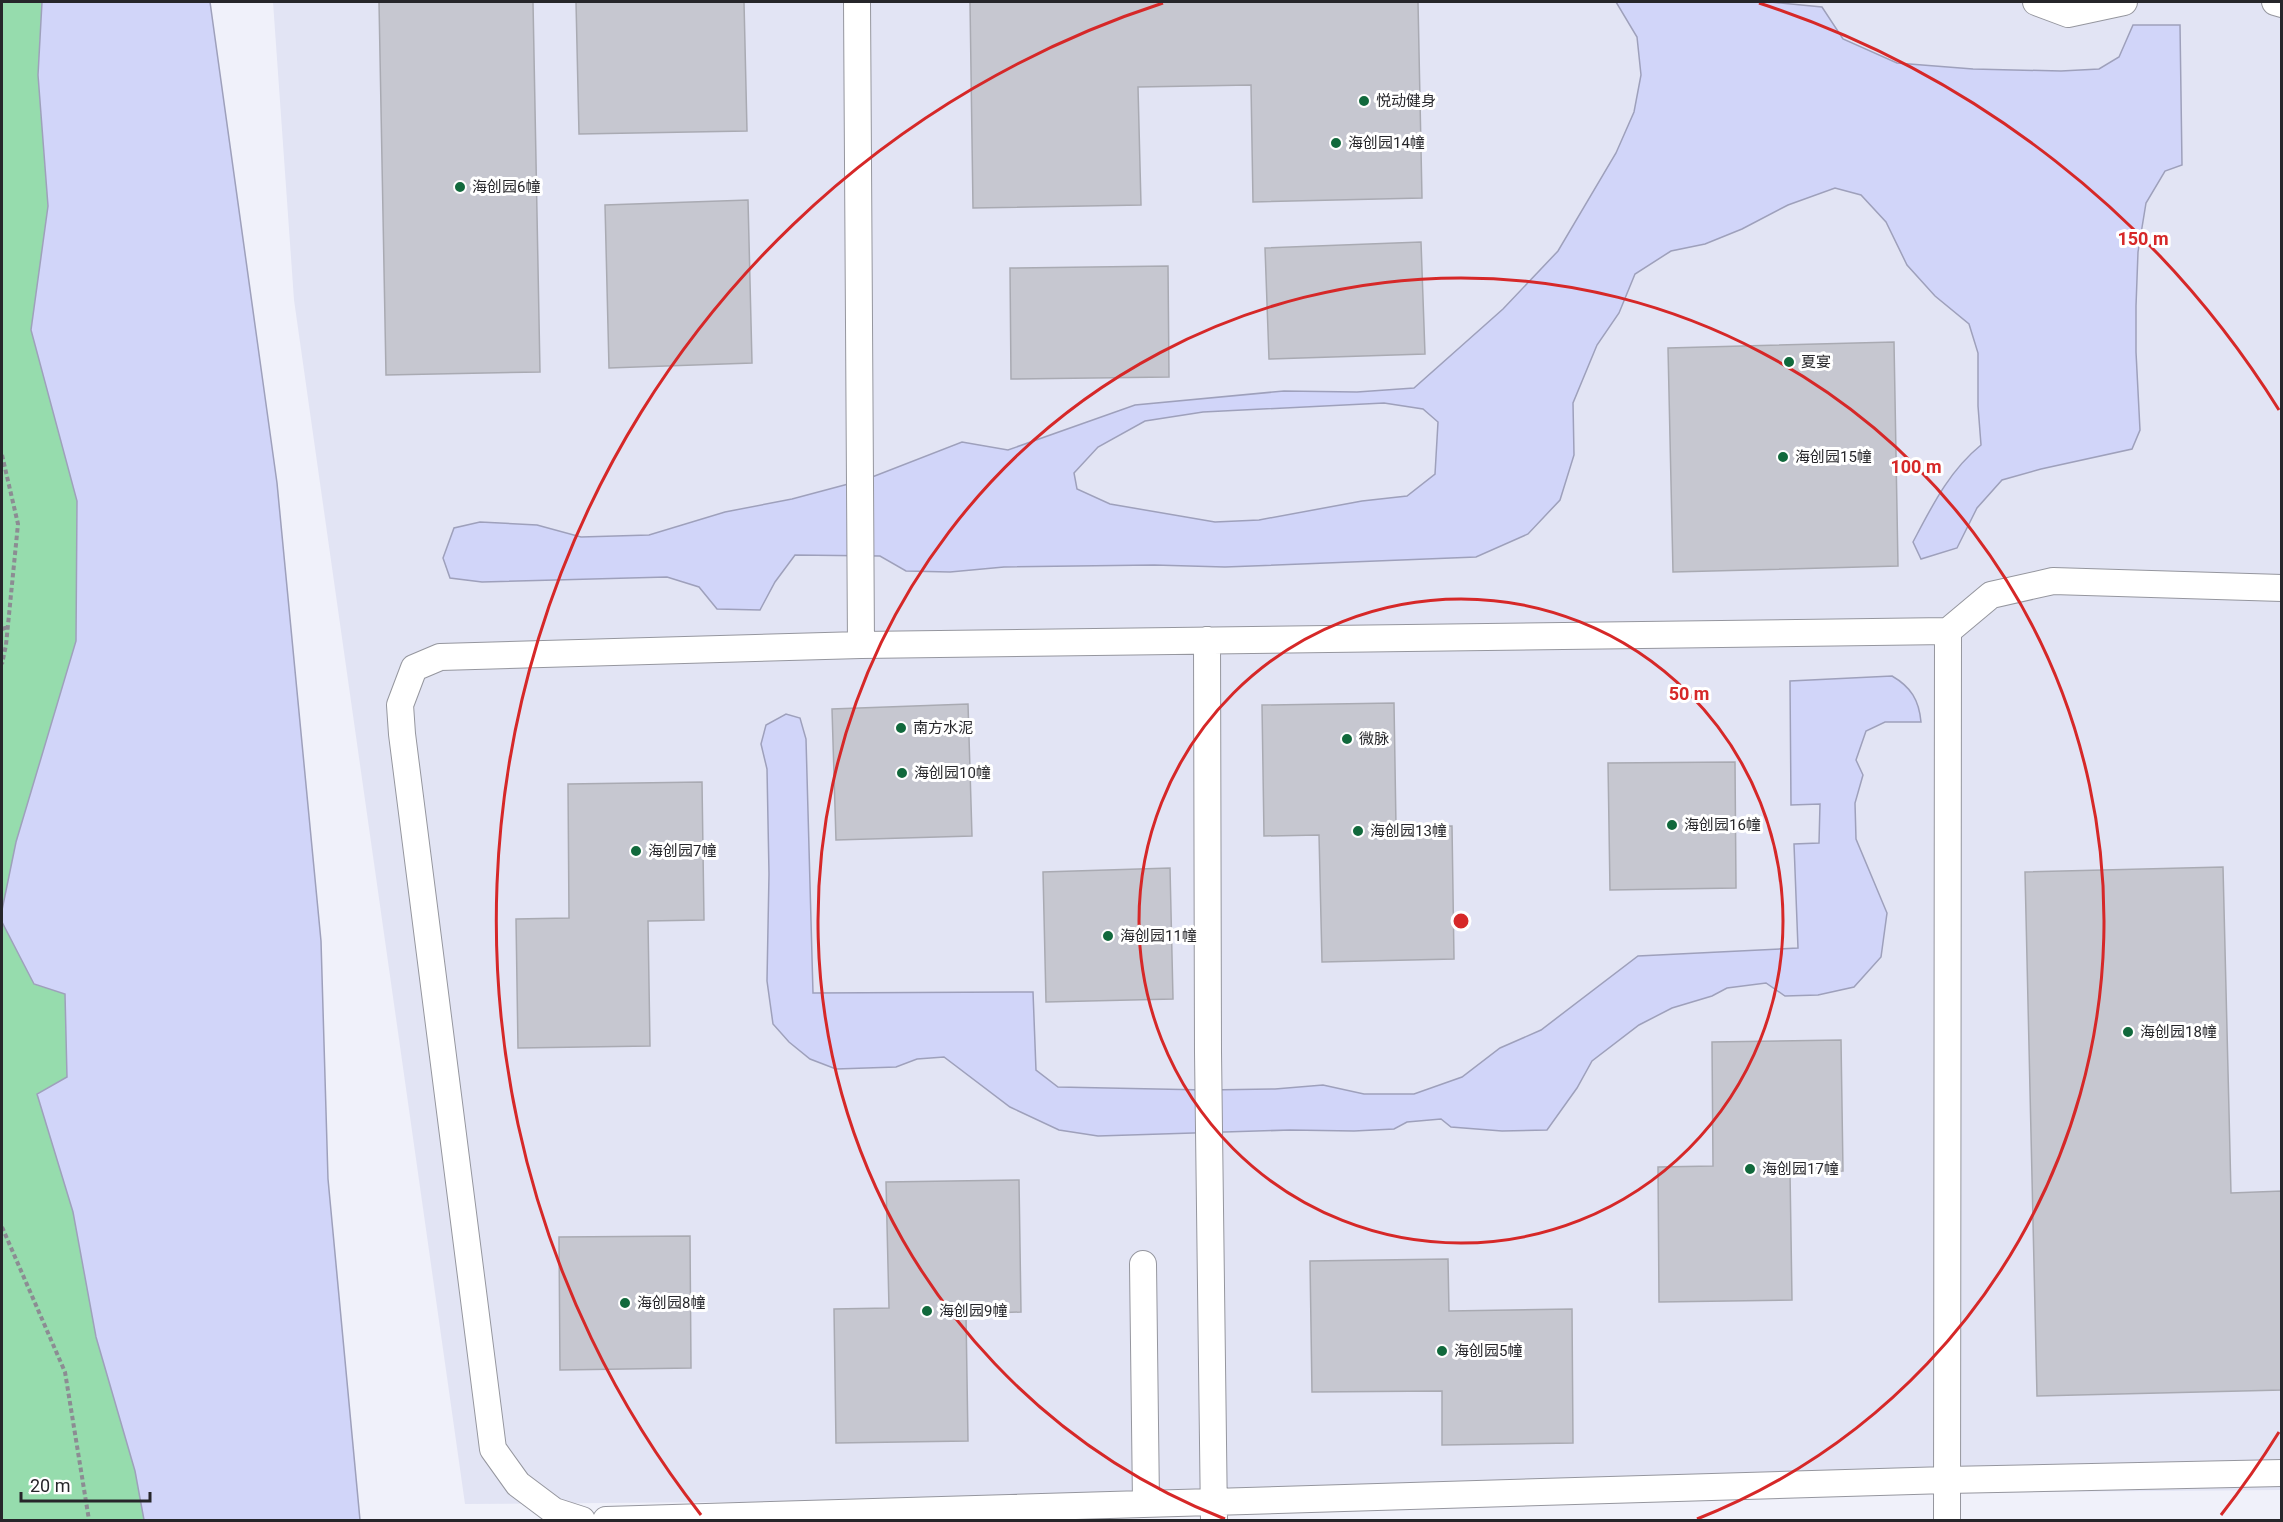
<svg xmlns="http://www.w3.org/2000/svg" width="2283" height="1522" viewBox="0 0 2283 1522" font-family="Roboto,'Noto Sans SC',sans-serif">
<style>
.built{fill:#e2e4f4}
.green{fill:#96dcad}
.water{fill:#d1d5f9;stroke:#9ea0bb;stroke-width:1.5;fill-rule:evenodd}
.building{fill:#c6c7d0;stroke:#a9aab2;stroke-width:1.5}
.lines{fill:none;stroke-linecap:round;stroke-linejoin:round}
.lane-casing{stroke:#95969e;stroke-width:28}
.path{stroke:#8c8c93;stroke-width:4;stroke-dasharray:4.5 3;stroke-linecap:butt}
.lane{stroke:#fff;stroke-width:26}
.ring{fill:none;stroke:#d62828;stroke-width:3}
.poi-dot{fill:#11693c;stroke:#fff;stroke-width:2}
.labels{text-anchor:middle;dominant-baseline:central;stroke-width:6;stroke-linejoin:round;paint-order:stroke}
.poi-label{font-size:15px;fill:#26262a;stroke:#fff;text-anchor:start}
.centre{fill:#d62828;stroke:#fff;stroke-width:3}
.ring-label{font-size:18px;text-anchor:middle;font-weight:bold;fill:#d62828;stroke:#fff;stroke-width:6;stroke-linejoin:round;paint-order:stroke}
</style>
<rect width="100%" height="100%" fill="#f0f1fa"/>
<path class="built" d="M273 2H2281V1490L465 1504 294 300Z"/>
<path class="green" d="M2 2H42L38 75 48 206 31 330 77 501 76 641 16 842 2 910Z
M2 922 34 984 65 994 73 1212 96 1337 135 1471 144 1520H2Z"/>
<path class="water" d="M42 2H210L277 483 321 941 328 1179 360 1520H144L135 1471 96 1337 73 1212 37 1094 67 1077 65 994 34 984 2 922V910L16 842 76 641 77 501 31 330 48 206 38 75Z
M1616 2H1770L1822 7 1843 39 1897 63 1973 69 2061 71 2099 69 2119 57 2133 25H2180L2182 165 2165 171 2146 203 2138 252 2136 306V352L2140 430 2132 449 2041 469 2002 480 1977 508 1957 548 1921 559 1913 542C1932 506 1949 471 1981 445L1978 406V353L1969 324 1935 296 1907 265 1886 222 1861 195 1835 188 1788 205 1742 229 1705 244 1671 251 1635 274 1619 313 1597 345 1573 403 1574 455 1560 500 1528 534 1476 557 1225 567 1154 565 1004 567 950 572 906 571 880 556 795 555 775 582 760 610 717 609 699 587 667 577 482 582 450 578 443 558 454 528 480 522 537 525 581 537 649 535 725 512 792 499 867 479 962 442 1008 450 1135 405 1284 391 1357 392 1414 388 1503 309 1558 251 1616 153 1634 112 1641 75 1637 37ZM1384 403 1423 409 1438 422 1435 474 1407 496 1362 501 1259 520 1215 522 1110 504 1077 489 1074 473 1098 447 1145 421 1203 412Z
M1892 676C1911 687 1919 700 1921 722H1885L1866 731 1856 760 1863 775 1855 803 1856 839 1887 913 1881 957 1854 987 1818 995 1785 996 1766 983 1727 988 1712 996 1672 1008 1639 1025 1592 1061 1577 1088 1547 1130 1502 1131 1451 1127 1441 1119 1407 1122 1394 1129 1354 1131 1290 1130 1098 1136 1059 1130 1010 1107 944 1057 917 1059 896 1067 836 1069 810 1059 789 1042 773 1024 767 981 769 874 767 769 761 744 766 725 786 714 800 718 806 739 813 993 1033 992 1036 1070 1058 1087 1206 1090 1275 1089 1323 1085 1364 1094H1414L1462 1077 1500 1048 1541 1030 1638 956 1798 948 1794 844 1819 843 1820 804 1791 805 1790 681Z"/>
<path class="building" d="M379 2H533L540 372 386 375Z
M576 2H744L747 131 579 134Z
M970 2H1418L1422 198 1253 202 1251 85 1138 87 1141 205 973 208Z
M748 200 752 363 609 368 605 205Z
M1421 242 1425 354 1269 359 1265 248Z
M1168 266 1169 377 1011 379 1010 268Z
M1894 342 1898 566 1673 572 1668 348Z
M1394 703 1396 827 1452 826 1454 959 1322 962 1319 835 1264 836 1262 705Z
M968 704 972 836 836 840 832 709Z
M1735 762 1736 888 1610 890 1608 763Z
M702 782 704 920 648 921 650 1046 518 1048 516 919 569 918 568 784Z
M2223 867 2231 1193 2282 1191V1390L2037 1396 2025 872Z
M1170 868 1173 999 1046 1002 1043 872Z
M1841 1040 1843 1171 1790 1172 1792 1300 1659 1302 1658 1167 1713 1166 1712 1042Z
M1019 1180 1021 1312 966 1314 968 1441 836 1443 834 1309 889 1308 886 1182Z
M690 1236 691 1368 560 1370 559 1237Z
M1448 1259 1449 1311 1572 1309 1573 1443 1442 1445V1391L1312 1392 1310 1261Z"/>
<g class="lines">
<g class="lane-casing">
<path id="lane" d="M857 2 861 645
M2036 2 2068 14 2124 2
M2275 2 2282 4
M1207 640 1208 1052 1214 1520
M1143 1264 1146 1503
M582 1520 554 1511 518 1484 493 1449 402 734 400 705 414 668 440 657 861 645 1948 631 1991 595 2053 581 2282 588
M606 1520 1947 1480 2282 1473
M1947 1520 1948 631"/>
</g>
<path class="path" d="M2 455 18 524 6 645 2 664
M2 629 8 627
M2 1227 65 1372 89 1520"/>
<use href="#lane" class="lane"/>
</g>
<g class="ring">
<circle cx="1461" cy="921" r="322"/>
<path d="M1225 1519A643 643 0 1 1 1697 1519"/>
<path d="M2279 1432A965 965 0 0 1 2221 1515M701 1515A965 965 0 0 1 1163 3M1759 3A965 965 0 0 1 2279 410"/>
</g>
<g class="poi-dot">
<circle cx="1364" cy="101" r="6"/>
<circle cx="1336" cy="143" r="6"/>
<circle cx="460" cy="187" r="6"/>
<circle cx="1789" cy="362" r="6"/>
<circle cx="1783" cy="457" r="6"/>
<circle cx="901" cy="728" r="6"/>
<circle cx="1347" cy="739" r="6"/>
<circle cx="902" cy="773" r="6"/>
<circle cx="1672" cy="825" r="6"/>
<circle cx="1358" cy="831" r="6"/>
<circle cx="636" cy="851" r="6"/>
<circle cx="1108" cy="936" r="6"/>
<circle cx="2128" cy="1032" r="6"/>
<circle cx="1750" cy="1169" r="6"/>
<circle cx="625" cy="1303" r="6"/>
<circle cx="927" cy="1311" r="6"/>
<circle cx="1442" cy="1351" r="6"/>
</g>
<g class="labels">
<g class="poi-label">
<text x="1376" y="101">悦动健身</text>
<text x="1348" y="143">海创园14幢</text>
<text x="472" y="187">海创园6幢</text>
<text x="1801" y="362">夏宴</text>
<text x="1795" y="457">海创园15幢</text>
<text x="913" y="728">南方水泥</text>
<text x="1359" y="739">微脉</text>
<text x="914" y="773">海创园10幢</text>
<text x="1684" y="825">海创园16幢</text>
<text x="1370" y="831">海创园13幢</text>
<text x="648" y="851">海创园7幢</text>
<text x="1120" y="936">海创园11幢</text>
<text x="2140" y="1032">海创园18幢</text>
<text x="1762" y="1169">海创园17幢</text>
<text x="637" y="1303">海创园8幢</text>
<text x="939" y="1311">海创园9幢</text>
<text x="1454" y="1351">海创园5幢</text>
</g>
</g>
<circle cx="1461" cy="921" r="9" class="centre"/>
<g class="ring-label">
<text x="2143" y="245">150 m</text>
<text x="1916" y="473">100 m</text>
<text x="1689" y="700">50 m</text>
</g>
<rect width="2283" height="1522" fill="none" stroke="#26262a" stroke-width="6"/>
<path d="M21 1492v9h129v-9" fill="none" stroke="#26262a" stroke-width="3"/>
<text x="30" y="1492" font-size="18" fill="#26262a" stroke="#ffffff" stroke-width="4.5" paint-order="stroke">20 m</text>
</svg>
